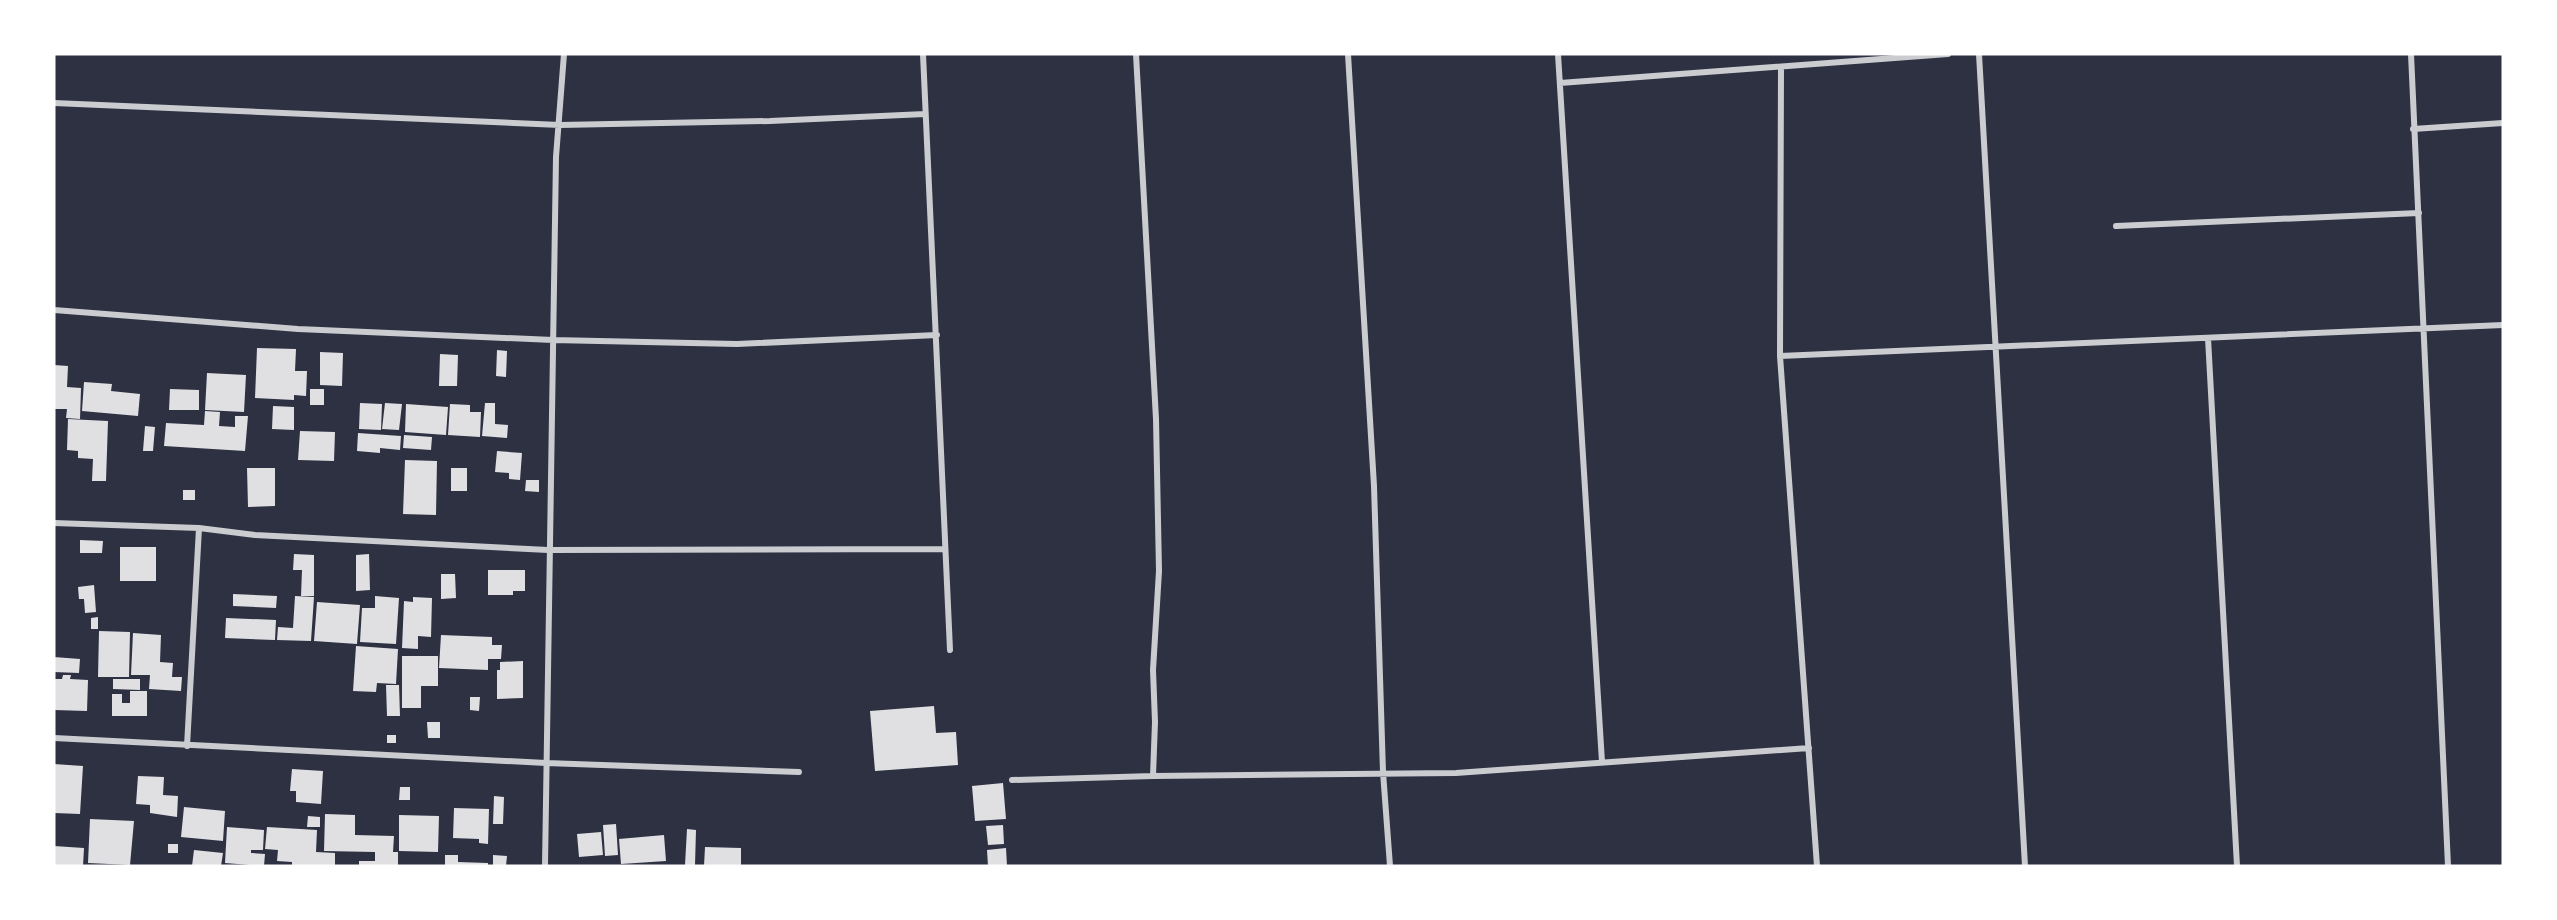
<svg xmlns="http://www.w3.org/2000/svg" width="2557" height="920" viewBox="0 0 2557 920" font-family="Montserrat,sans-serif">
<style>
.building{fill:#e0e0e3}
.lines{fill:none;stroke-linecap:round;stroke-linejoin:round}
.minor{stroke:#caccd0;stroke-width:6}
</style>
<rect width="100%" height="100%" fill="#2d3142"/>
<path class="building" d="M257 348 296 349 295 371H307L306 396 294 395V400L255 398Z
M497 350 507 351 506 377 496 376Z
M320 352 343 353 342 386 320 385Z
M440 354 458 355 457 386H439Z
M54 365 68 366 67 387 81 388 80 419 66 418 67 409H54Z
M207 373 246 375 244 412 205 410Z
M84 382 112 384 111 391 140 394 138 416 82 411Z
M170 389 199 390V410H169Z
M310 389H324V405H310Z
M360 403 382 404 381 430 359 429Z
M385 403 402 404 399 430 382 429Z
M485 403H495V424L508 425 507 438 482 436Z
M406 404 448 407 446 435 405 432Z
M450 404 470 405V412H481L480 437 448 435Z
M273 406 294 407V430L272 429Z
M205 411 220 412 219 426 235 427V416H248L245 451 164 446 166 423 204 425Z
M68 419 108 421 106 481H92L93 459 78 458V451L67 450Z
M145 426 155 427 153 451H143Z
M300 431 335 432 334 461 298 460Z
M358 433 401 436 400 450 380 448V453L357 451Z
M404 435 432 437 431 450 403 448Z
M497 451 522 453 520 480 509 479V473L495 472Z
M405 460 437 461 436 515 403 514Z
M247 468H275V506L248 507Z
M451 468H467V491H451Z
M526 480H539V492L525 491Z
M183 490H195V500H183Z
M80 540 103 541 102 553H80Z
M120 547H156V581H120Z
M294 554 314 555V596H301L302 570H293Z
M369 554 370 590 356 591V555Z
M488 570H525V591H513V595H488Z
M441 574H455L456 598 441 599Z
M94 585 96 612 85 613 84 599H79L78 587Z
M233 594 277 596 276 608 233 606Z
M295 596 314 597 311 641 277 640 278 627 293 628Z
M375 596 399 598 396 644 360 642 362 608H375Z
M413 597 432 598 431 637 418 636V649L402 648 404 601 413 602Z
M317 602 360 605 357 644 314 641Z
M98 617V629H91V618Z
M226 618 276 620 275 640 225 638Z
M99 631 130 632 129 677H98Z
M133 633 161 635 160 662 173 663 172 677H182L181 691 149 689 150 675H131Z
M441 635 492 637V645H502L501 659H488V670L439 668Z
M356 646 398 649 396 684 377 683 376 692 353 691Z
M402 656H438V686H421V708H402Z
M54 657 80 659 79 673 54 672Z
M523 661V698L497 699V670H500V662Z
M63 675H71L70 679 88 680 87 711 54 710V679H62Z
M113 679H140V690L113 689Z
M386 685H399L400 716H387Z
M130 691H147V716H112V694H122V703H130Z
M470 697H480L479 711 470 710Z
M934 706 936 733 956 732 958 765 875 771 870 711Z
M427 722H440V738H428Z
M387 735H396V743H387Z
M54 764 83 766 80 814 54 813Z
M292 769 323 771 321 804 296 802V791H290Z
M138 776 164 777 163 795 178 796 177 817 150 813V805L136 804Z
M1003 783 1006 819 975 821 972 786Z
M400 787H410V800H399Z
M494 796 504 797 503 824H493Z
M184 807 225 811 223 841 181 837Z
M454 808 489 809 488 844 479 843V839L453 838Z
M325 814 355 815V835L394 836 393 852H398V866H359V861H375V852L324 851Z
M399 815 439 816 438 852 399 851Z
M308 816 320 817V827H307Z
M90 819 134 821 130 865 88 863Z
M616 824 618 855 605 856 603 825Z
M1003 825 1004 844 988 845 986 826Z
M227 827 264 830 263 850H251V853L265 854 264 866 225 863Z
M267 827 317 830 316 852 335 853V866H292V862L277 861 278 850 265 849Z
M687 829 696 830 695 865H685Z
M601 832 603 855 579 857 577 834Z
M664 835 666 861 621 864 619 839Z
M168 844H178V853H168Z
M54 846 84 848 83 866H54Z
M705 847 741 848V866H704Z
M1006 848 1007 866H988L987 850Z
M194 850 223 853 221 866H192Z
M445 855H458V862L488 863V866H445Z
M493 855 507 856 506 866H493Z"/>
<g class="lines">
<path class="minor" d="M923 54 950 650
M1136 54 1156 419 1159 571 1153 670 1155 722 1153 776
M1348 54 1374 486 1383 772 1390 866
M1558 54 1602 762
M1979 54 2025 866
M2411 54 2448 866
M1781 68 1780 356 1817 866
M1560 83 1948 54
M54 103 560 125 770 121 925 114
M2413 129 2503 123
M2116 226 2419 213
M54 310 298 329 553 340 737 344 937 335
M2208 338 2237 866
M1780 356 2503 325
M54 523 199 528 255 535 548 550 943 549
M54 738 546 763 799 772
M187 746 199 528
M1012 780 1153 776 1456 773 1809 748
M545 866 556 157 564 54"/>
</g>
<rect width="2557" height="920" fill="none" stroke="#ffffff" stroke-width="111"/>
</svg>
